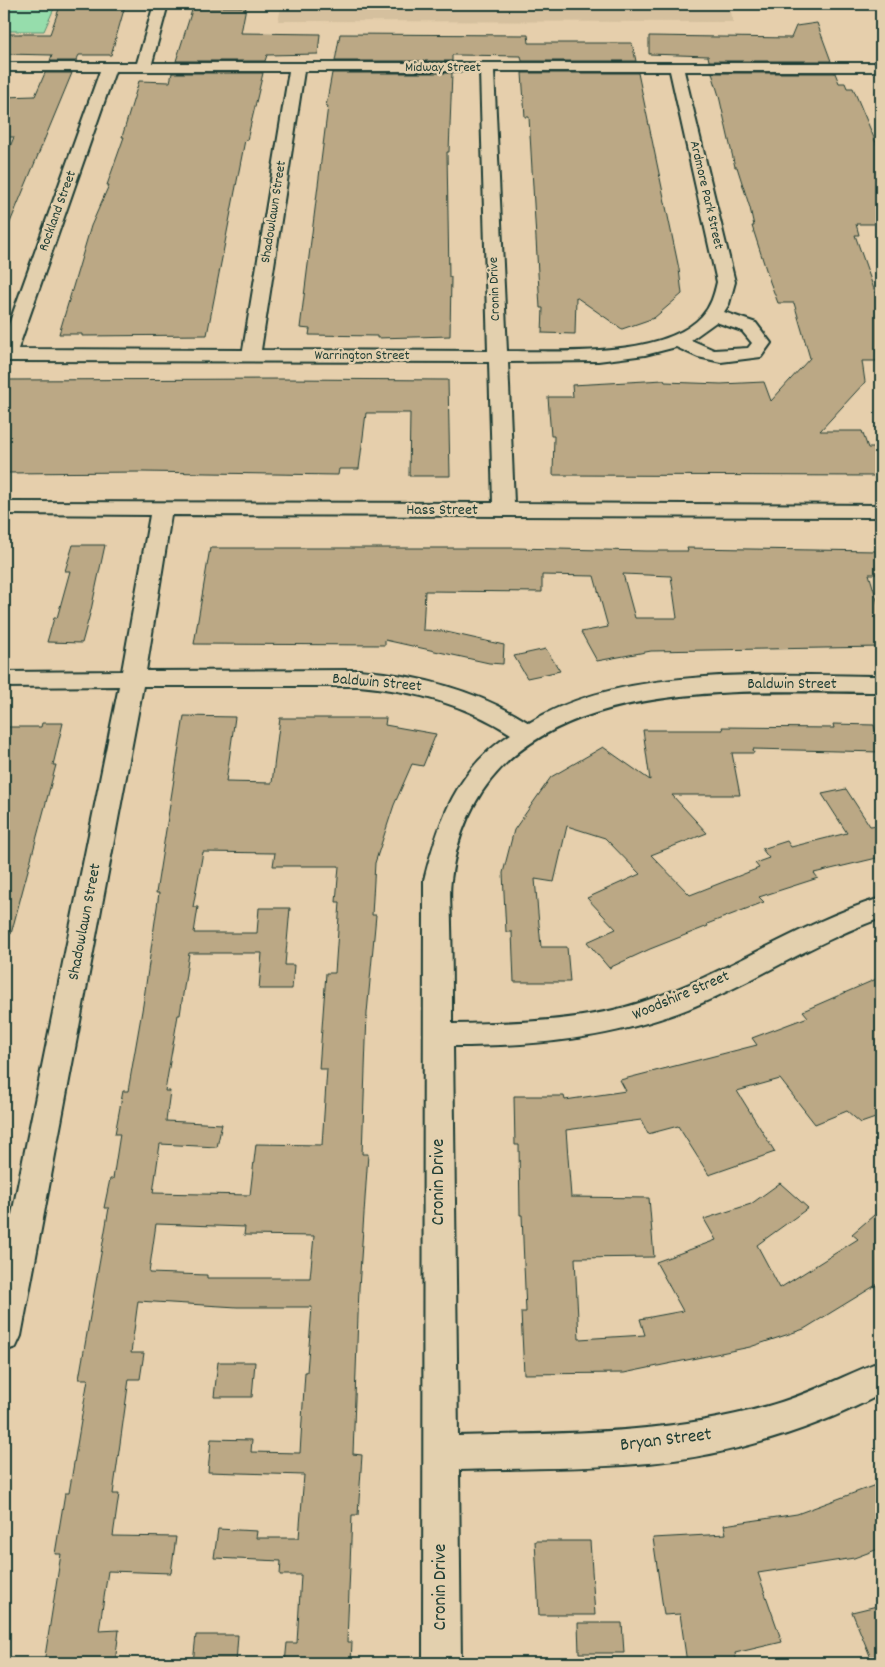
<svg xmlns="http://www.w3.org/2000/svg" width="885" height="1667" font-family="Dekko,sans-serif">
<rect width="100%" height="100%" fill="#e6cfac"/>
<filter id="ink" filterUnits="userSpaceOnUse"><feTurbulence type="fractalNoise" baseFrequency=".02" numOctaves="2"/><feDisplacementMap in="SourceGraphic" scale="10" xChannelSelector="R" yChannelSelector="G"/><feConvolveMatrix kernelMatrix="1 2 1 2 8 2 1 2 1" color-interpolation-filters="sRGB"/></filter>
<g filter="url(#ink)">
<!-- built -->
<polygon fill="#d5c09e" points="282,4 881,4 881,7 730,7 733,22 278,21"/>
<!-- green -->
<polygon fill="#96ddac" stroke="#5a8d70" points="4,4 56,4 44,31 4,31"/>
<!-- building -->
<g fill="#bba885" stroke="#1f3d34" fill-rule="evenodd">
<polygon points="60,6 125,6 111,55 79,55 76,61 50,61 52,55 4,54 4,34 50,34"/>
<polygon points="193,7 246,7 241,33 320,34 318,54 267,55 265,61 176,61"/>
<polygon points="817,23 831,61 709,61 708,56 649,54 649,36 791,38 796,26"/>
<polygon points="340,34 528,35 529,43 632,43 636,61 522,61 521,56 457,55 452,55 452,61 335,61"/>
<polygon points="45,73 72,73 4,237 4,161 14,137 4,137 4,97 35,96"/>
<polygon points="172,73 263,73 247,140 245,140 207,335 82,336 82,334 59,334 91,226 109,185 107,185 124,137 122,137 139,81 170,82"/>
<polygon points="332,73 452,73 449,152 447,152 449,277 451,277 450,336 377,338 377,336 309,335 310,329 300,328 328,106 326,106"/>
<polygon points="522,73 638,73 679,269 682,294 654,318 622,329 576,297 575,334 542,333 543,308 540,308 529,117 525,117"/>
<polygon points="712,73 835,73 839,83 845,83 847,88 853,88 877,145 881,145 881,224 856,224 859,235 855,235 881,309 881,361 862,361 865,382 820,431 862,431 868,448 881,448 881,476 553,475 554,436 551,436 548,397 573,397 572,385 664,380 665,382 721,384 764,382 771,401 810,358 794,303 778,303 770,282 752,226 754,226 750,208 737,167 735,167 719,96"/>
<polygon points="285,379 448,380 450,476 409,476 410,413 366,413 359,469 339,469 338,475 142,472 4,473 4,380"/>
<polygon points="73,545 105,545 91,610 82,643 47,642 54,618 57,618 70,571 65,571"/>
<path d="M210 548H515L645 551H688L687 548 876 551 877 553H881V574H869L881 613V647L651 651 597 661 581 632 608 627 594 576 542 575V592L425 591 423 630 442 631 504 645 503 664 489 663 385 640V645L194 644ZM623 574 671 576 677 618H635Z"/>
<polygon points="546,649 560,671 527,678 514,656"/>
<path d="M184 716 235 717 226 782 272 783 280 718H386L385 725 436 734 423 766 412 764 394 805 375 863 372 915H376L367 1013 362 1154H368L359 1288 353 1454 362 1455 358 1515H352L347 1642H352L351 1663H285L287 1643H297L301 1575H280L281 1561 214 1558 218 1529 257 1531 256 1538H299L304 1475 208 1472 211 1439 252 1440 251 1452 300 1453 305 1372H307L312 1307H237L138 1301 131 1353H144L140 1379H129L113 1494H119L113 1536 176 1537 171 1573 108 1571 99 1631 119 1630 115 1663H44L61 1554H55L65 1493H69L88 1379H79L109 1208H104L110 1179H113L120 1134H115L123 1091H128L143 1005 159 893H156ZM203 852 275 853 273 866H339L336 902H340L335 973H326L319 1069H327L322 1145 256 1144 250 1195 153 1193 160 1144 217 1147 222 1124 166 1121 170 1091H165L178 1015H180L189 953H262L259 989H292L294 965H285L290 908H259L257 933H194L198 907H193ZM156 1224 245 1227 244 1235 314 1236 310 1278H207V1275L149 1273Z"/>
<polygon points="42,723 63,723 53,765 56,765 11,934 4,933 4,727 41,727"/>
<polygon points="833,724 874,725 881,752 753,749 754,753 732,753 740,795 672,795 707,833 651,855 690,895 759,868 755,863 769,858 762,849 787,841 791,847 847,833 822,794 846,789 870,826 881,825 881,857 814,873 818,878 759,897 764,902 707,924 708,926 650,949 609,968 587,942 616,929 587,898 640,874 605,838 567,826 554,882 535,879 541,947 567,947 570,982 514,982 512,932 506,932 503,873 514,830 551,777 603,747 650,780 643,730 723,730 722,727 834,728"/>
<polygon points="881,977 881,1116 861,1123 847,1111 815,1124 780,1079 737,1091 775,1152 709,1175 678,1126 648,1134 641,1120 566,1130 571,1197 649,1198 654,1257 575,1258 579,1339 645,1335 640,1319 683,1311 656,1262 716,1240 704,1219 751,1204 780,1183 808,1208 757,1245 780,1288 858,1239 852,1234 881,1209 881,1282 804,1329 750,1347 624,1373 524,1374 521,1312 526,1312 522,1215 520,1215 519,1145 515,1145 514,1096 564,1096 565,1100 626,1091 620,1080 757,1045 752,1038 808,1017 803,1011"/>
<polygon points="218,1362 255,1362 252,1397 214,1397"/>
<polygon points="881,1483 881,1548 854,1558 758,1573 782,1642 735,1653 737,1663 687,1663 680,1614 664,1615 653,1538 726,1534 724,1525 797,1514"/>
<polygon points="535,1541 590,1541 595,1615 539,1615"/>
<polygon points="881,1605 881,1663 873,1663 852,1612"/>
<polygon points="578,1623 622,1623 624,1653 579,1653"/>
<polygon points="196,1635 238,1635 236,1663 193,1663"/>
</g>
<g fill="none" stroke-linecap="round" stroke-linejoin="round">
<defs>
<path id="minor" d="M154 4H168L152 63H881V71H684L735 282 729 304 724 312 756 323 771 343 761 357 721 362 698 357 676 347 645 355 598 361 508 362 514 503 881 505V517L171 515 146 671 359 670C420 676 477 690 529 723 621 665 775 675 881 676V692C725 692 478 669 451 880 449 894 451 910 451 925 452 958 452 991 452 1024 518 1023 586 1022 648 1000 729 973 799 923 881 898V918C814 942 754 982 688 1009 612 1039 534 1046 453 1046L458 1436C563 1433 666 1435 768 1406 808 1395 843 1376 881 1361V1394C809 1432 729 1455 649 1463 586 1469 522 1468 459 1470L461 1663H423L424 880C439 821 456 769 511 734 464 704 415 691 359 686H143L21 1336 16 1347 4 1351V1254L119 686 4 687V672L122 671 150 515 4 514V502L493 503 489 362 4 361V338L100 71H4V63H137ZM115 71H289L243 350 18 349ZM304 71H480L488 351 261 350ZM494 71H670L717 282C714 295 711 306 702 316 664 358 560 351 507 351ZM716 322 742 331 752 343 748 348 714 350 691 340Z"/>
</defs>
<!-- minor casing -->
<use href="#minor" stroke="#1f3d34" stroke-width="4"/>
<!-- minor -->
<use href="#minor" fill="#e3d0ae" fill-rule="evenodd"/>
</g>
</g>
<g text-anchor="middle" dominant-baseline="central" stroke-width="5" stroke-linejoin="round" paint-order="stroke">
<!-- far-street labels -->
<g font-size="14" fill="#1f3d34" stroke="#e3d0ae">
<text x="443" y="68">Midway Street</text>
<text transform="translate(706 195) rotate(77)">Ardmore Park Street</text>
<text transform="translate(58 211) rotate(-70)">Rockland Street</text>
<text transform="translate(274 212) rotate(-81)">Shadowlawn Street</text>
<text transform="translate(495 289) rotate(-92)">Cronin Drive</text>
<text x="362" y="356">Warrington Street</text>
</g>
<!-- street labels -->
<g font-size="16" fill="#1f3d34" stroke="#e3d0ae">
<text x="442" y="510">Hass Street</text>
<text transform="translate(377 683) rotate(5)">Baldwin Street</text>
<text x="792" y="684">Baldwin Street</text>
<text transform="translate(85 922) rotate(-79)">Shadowlawn Street</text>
<text transform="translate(681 996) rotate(-23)">Woodshire Street</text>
</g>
<!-- near-street labels -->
<g font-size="19" fill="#1f3d34" stroke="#e3d0ae">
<text transform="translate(439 1182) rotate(-90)">Cronin Drive</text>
<text transform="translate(666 1441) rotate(-7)">Bryan Street</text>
<text transform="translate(441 1587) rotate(-90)">Cronin Drive</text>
</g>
</g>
<!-- margin -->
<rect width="885" height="1667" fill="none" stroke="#e3d0ae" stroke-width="20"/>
<rect x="10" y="10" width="865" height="1647" fill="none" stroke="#1f3d34" stroke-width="2" filter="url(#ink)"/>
</svg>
